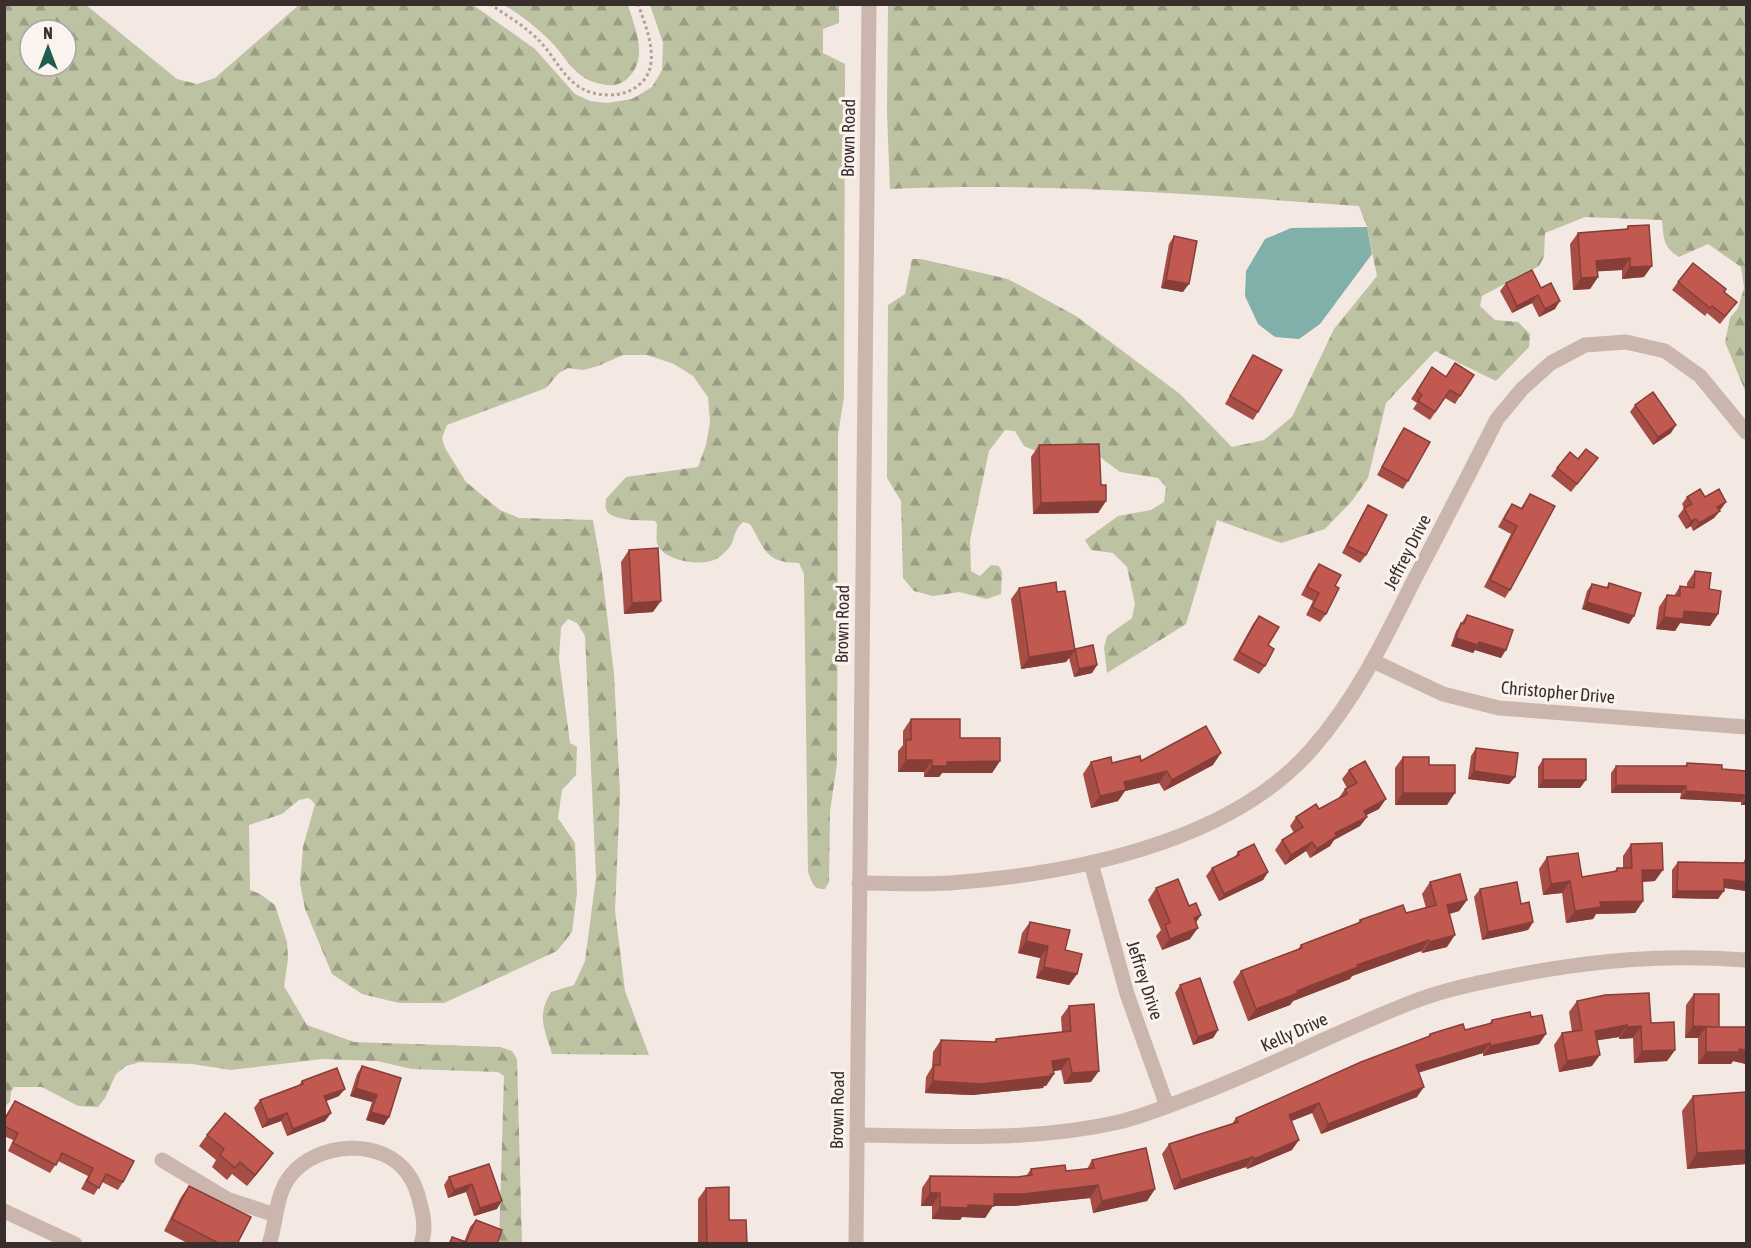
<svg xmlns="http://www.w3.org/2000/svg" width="1751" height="1248" font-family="'Asap Condensed',sans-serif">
<defs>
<pattern id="forest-firs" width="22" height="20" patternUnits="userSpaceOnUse" patternTransform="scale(1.5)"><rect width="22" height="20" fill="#bdc2a2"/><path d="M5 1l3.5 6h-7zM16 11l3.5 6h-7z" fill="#9b9e84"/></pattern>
</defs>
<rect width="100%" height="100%" fill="#f3e8e2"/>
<!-- forest -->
<g fill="url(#forest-firs)" fill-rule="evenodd">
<path d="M4 5H86L177 79 197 84 215 78 299 5H473L535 49 575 94 590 101 607 103 632 99 652 87 662 70 663 43 650 5H839V23L823 29V53L845 64 844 397 838 435 837 764 830 811 829 882 825 889C813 890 812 882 808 872L804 574 799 563C765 562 766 551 750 524L743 522C731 533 736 542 727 550 724 553 720 557 716 559 702 567 662 561 657 543 656 537 657 530 657 524L655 521C644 520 610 522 606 509 605 506 606 503 606 499L626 477 698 467 706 445 710 422 708 397 693 376 674 364 647 355H623L598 366 583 370 568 368 559 373 546 388 447 425 442 438 445 448 466 482 500 510 519 518 593 520 602 572 614 674 620 793 615 911 625 991 649 1055 552 1054C545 1029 536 1017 551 992L574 985 585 961 596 877 585 636 577 623 568 619 561 627 559 659 570 743 577 747 576 775 562 790 558 818 575 843 577 893 572 932 557 951 444 1003H399L362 994 332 974 305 909 300 883 303 847 315 804 309 798 299 800 282 814 249 825 250 890 260 894 275 905 287 942 288 959 284 986 307 1025 354 1042 500 1047 512 1051 517 1059 522 1243H499L504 1076 498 1072 412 1069 377 1061 322 1059 231 1070 192 1064 140 1062 126 1066 116 1074 105 1098 98 1107 78 1106 42 1087H14L11 1091 10 1102 5 1106ZM30 30H66V66H30Z"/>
<path d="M504 5H628C635 29 649 57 628 78 622 84 614 86 607 85 572 81 568 56 544 35 532 24 518 13 504 5Z"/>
<path d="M888 5H1746V393L1725 342 1730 318 1738 308 1744 288 1741 267 1708 244 1679 257C1662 246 1664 238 1662 220L1585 217 1545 233 1544 257 1539 266 1482 296 1480 306 1495 320 1518 322 1530 334 1529 347 1496 381 1435 351 1386 403 1368 478 1352 501 1325 529 1281 543 1217 520 1186 624 1107 673 1104 648 1107 636 1132 618 1135 604 1127 567 1113 553 1091 550 1085 540 1118 516 1151 510 1164 502 1166 487 1158 478 1120 472 1096 454 1038 452 1024 446 1015 431 1005 430 989 451 970 540 971 571 980 576 991 565 999 566 1002 572 1001 594 987 599 959 592 933 596 914 591 903 578 901 501 887 478 888 305 905 294 912 259H921L1008 279 1076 316 1180 394 1232 447 1264 440 1292 417 1334 329 1377 276 1367 227 1359 206C1203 195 1046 182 890 189L887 113Z"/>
</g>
<!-- water -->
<polygon fill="#81afa9" points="1367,227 1372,254 1320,324 1299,339 1275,337 1258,324 1245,296 1246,271 1265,239 1291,228"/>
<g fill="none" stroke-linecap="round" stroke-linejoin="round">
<!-- path -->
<path stroke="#b7a098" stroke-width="3" stroke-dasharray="3 3" stroke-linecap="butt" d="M490 4C504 14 520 23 532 34 560 57 564 94 608 95 621 95 631 92 641 83 662 64 646 27 638 4"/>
<!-- minor -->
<g stroke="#cbb6ad" stroke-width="15">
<polyline points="1373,661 1443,694 1499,708 1746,727"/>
<polyline points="1091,863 1127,994 1167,1106"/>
<path d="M859 883C889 883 920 885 950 883 1070 874 1228 844 1311 750 1355 700 1383 643 1412 584 1441 529 1469 474 1497 419L1522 389 1551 363 1585 345 1626 342 1665 351 1700 376 1746 432"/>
<path d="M857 1135C944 1136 1032 1142 1119 1122 1143 1116 1166 1107 1189 1098 1264 1070 1335 1032 1410 1003 1442 990 1478 983 1512 976 1593 960 1664 954 1746 960"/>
<polyline points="162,1160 227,1199 275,1215"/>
<polyline points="4,1211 75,1244"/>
<path d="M269 1244C277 1222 275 1194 291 1175 318 1142 382 1137 408 1174 414 1182 418 1194 420 1203 424 1217 426 1230 421 1244"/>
<polyline points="856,1244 869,4"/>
</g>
</g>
<!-- wall -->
<g fill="#a64d46">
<polygon points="1628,226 1644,277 1622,279 1622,270 1597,271 1598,277 1590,289 1573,290 1570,244 1578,233 1626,229"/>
<polygon points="1174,236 1183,292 1161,288 1169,244"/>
<polygon points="1678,282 1724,292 1731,310 1720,324 1707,313 1705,316 1672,290"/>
<polygon points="1506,283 1541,288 1555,309 1539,317 1532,303 1512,313 1500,291"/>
<polygon points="1253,355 1258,412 1253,420 1225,404 1248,363"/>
<polygon points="1432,367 1446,376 1474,375 1455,404 1445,398 1430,420 1413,409 1417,403 1411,399"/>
<polygon points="1635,405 1671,433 1653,445 1630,412"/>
<polygon points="1404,428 1408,481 1403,489 1377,475 1399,435"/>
<polygon points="1039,445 1101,485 1106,501 1098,513 1033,514 1031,457"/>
<polygon points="1598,458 1571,492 1551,476 1557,468 1578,459"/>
<polygon points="1530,494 1510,590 1505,598 1484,587 1511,534 1498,527 1507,511 1512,504 1521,508"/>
<polygon points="1687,497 1705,497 1726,502 1714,518 1693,531 1691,526 1686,529 1678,516 1684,508 1682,504"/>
<polygon points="1368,505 1366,555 1360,563 1342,553 1363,513"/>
<polygon points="629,550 653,612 624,614 621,562"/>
<polygon points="1319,564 1326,614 1320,622 1306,615 1313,601 1301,595 1313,572"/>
<polygon points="1695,571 1709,589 1718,614 1710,626 1680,623 1675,631 1656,629 1659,607 1667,595 1674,596 1680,586 1687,587 1687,583"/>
<polygon points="1609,583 1629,624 1582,609 1587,591 1592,584 1606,588"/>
<polygon points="1019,588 1057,592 1074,649 1097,665 1092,673 1074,677 1069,658 1066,662 1021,669 1011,599"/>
<polygon points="1746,600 1746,626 1745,626 1745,602"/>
<polygon points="1467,615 1501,658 1475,650 1473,653 1451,646 1456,631"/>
<polygon points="1259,616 1268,645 1265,666 1259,674 1233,660 1253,624"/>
<polygon points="911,719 960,738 1000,761 992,773 942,773 939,777 924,777 924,772 898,772 898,751 903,745 903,731"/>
<polygon points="1476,748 1515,777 1509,784 1468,779 1471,756"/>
<polygon points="1403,757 1429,765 1447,805 1395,805 1395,768"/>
<polygon points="1543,759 1580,788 1538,788 1538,767"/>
<polygon points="1141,761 1213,765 1164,791 1159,783 1125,791 1118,801 1091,808 1083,774 1091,762 1112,763"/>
<polygon points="1687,763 1722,769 1746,771 1746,805 1741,805 1741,802 1680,799 1681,793 1611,793 1611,773 1616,766 1685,766"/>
<polygon points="1349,770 1379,809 1366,815 1367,817 1360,826 1334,840 1330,846 1310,858 1306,851 1285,865 1275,850 1282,840 1294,833 1290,826 1296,817 1319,809 1338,799 1345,789 1347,788 1342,779"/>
<polygon points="1631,844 1655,881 1643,882 1643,901 1635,913 1596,914 1593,919 1566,923 1562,893 1543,895 1539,869 1547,857 1582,877 1614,872 1617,868 1623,868 1623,856"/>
<polygon points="1238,852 1268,872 1263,880 1219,901 1206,876 1212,868 1234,858"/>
<polygon points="1746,857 1746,891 1724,888 1718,899 1672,898 1672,870 1678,862 1743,863"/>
<polygon points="1430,882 1467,900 1459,911 1449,914 1447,947 1422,953 1421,951 1352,976 1350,979 1293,1001 1290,1005 1248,1021 1233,982 1241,971 1298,949 1301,945 1357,924 1360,920 1406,913 1426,908 1422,894"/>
<polygon points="1156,888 1189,906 1196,923 1190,939 1162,950 1156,936 1161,930 1148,900"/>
<polygon points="1480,889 1521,904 1533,922 1528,930 1482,940 1474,897"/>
<polygon points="1030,922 1065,950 1077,974 1069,985 1036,978 1040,958 1018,953 1022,933"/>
<polygon points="1180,985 1218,1030 1213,1038 1193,1045 1175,993"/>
<polygon points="1694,994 1719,1027 1746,1027 1746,1064 1733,1061 1731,1064 1698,1064 1698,1038 1685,1038 1686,1005"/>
<polygon points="1577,1001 1651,1023 1675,1050 1667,1061 1634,1063 1633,1038 1619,1039 1619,1037 1597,1040 1592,1066 1559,1072 1554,1045 1562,1033 1572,1032 1569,1012"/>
<polygon points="1069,1006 1091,1082 1064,1084 1061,1070 1054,1071 1054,1074 1046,1086 1044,1086 1043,1088 972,1095 925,1093 926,1077 932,1067 933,1052 941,1040 994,1042 996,1039 1062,1032 1061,1017"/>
<polygon points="1492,1020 1539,1044 1483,1056 1483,1053 1418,1073 1417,1097 1321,1134 1312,1113 1291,1121 1292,1150 1247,1169 1246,1167 1174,1190 1162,1154 1169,1144 1232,1124 1236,1118 1428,1037 1430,1034 1465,1030 1489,1024"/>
<polygon points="362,1066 389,1117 384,1125 366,1120 372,1102 350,1096 357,1074"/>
<polygon points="302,1081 339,1096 326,1101 331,1113 325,1121 287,1136 281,1121 262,1128 254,1108 260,1100 299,1085"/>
<polygon points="1746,1092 1746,1164 1687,1169 1682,1111 1693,1096"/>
<polygon points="15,1101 123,1182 118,1190 102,1182 94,1195 81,1189 88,1176 58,1161 50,1173 8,1151 13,1140 4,1136 4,1118"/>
<polygon points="207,1135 265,1164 247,1186 232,1174 227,1180 212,1167 216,1160 199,1146"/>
<polygon points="1092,1160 1155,1189 1147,1201 1093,1213 1090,1198 1014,1206 993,1206 985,1218 962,1217 960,1220 932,1219 932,1206 921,1206 922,1188 930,1176 1017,1177 1026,1176 1031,1169 1066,1171 1087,1169"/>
<polygon points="489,1164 497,1209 474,1216 466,1192 448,1198 444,1185 449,1177"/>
<polygon points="189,1186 237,1244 189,1244 164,1231 181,1197"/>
<polygon points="706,1188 729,1220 746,1244 698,1244 698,1199"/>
<polygon points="476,1220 497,1244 448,1244 452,1237 464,1242 470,1227"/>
</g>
<!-- shaded-wall -->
<g fill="#873e39">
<polygon points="1630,258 1622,270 1588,272 1596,261"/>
<polygon points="1652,266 1644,277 1622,279 1630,267"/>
<polygon points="1598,277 1590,289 1573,290 1581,278"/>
<polygon points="1166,280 1189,284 1183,292 1161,288"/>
<polygon points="1538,295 1532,303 1512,313 1517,306"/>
<polygon points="1560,301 1555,309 1539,317 1545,309"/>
<polygon points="1676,425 1671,433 1653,445 1658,437"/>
<polygon points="1106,501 1098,513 1033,514 1041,503"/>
<polygon points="1726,502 1721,509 1712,514 1717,507"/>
<polygon points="1720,511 1714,518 1693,531 1699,523"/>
<polygon points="1696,519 1691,526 1686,529 1691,521"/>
<polygon points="661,601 653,612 624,614 632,603"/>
<polygon points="1587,602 1634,616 1629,624 1582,609"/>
<polygon points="1684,611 1718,614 1710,626 1680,623 1675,631 1656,629 1664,617"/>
<polygon points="1456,638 1479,642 1506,650 1501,658 1475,650 1473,653 1451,646"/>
<polygon points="1075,650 1066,662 1021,669 1029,657"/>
<polygon points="1097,665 1092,673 1074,677 1079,669"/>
<polygon points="1221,753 1213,765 1164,791 1172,780"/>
<polygon points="906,760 932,760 924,772 898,772"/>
<polygon points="1000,761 992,773 942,773 939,777 924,777 932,766 947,762"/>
<polygon points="1167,771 1159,783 1125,791 1118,801 1091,808 1100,796 1124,782"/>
<polygon points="1474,771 1515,777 1509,784 1468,779"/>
<polygon points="1543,780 1586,780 1580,788 1538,788"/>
<polygon points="1616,785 1686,786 1681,793 1611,793"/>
<polygon points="1686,791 1746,795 1741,802 1680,799"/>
<polygon points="1403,793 1455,793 1447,805 1395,805"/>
<polygon points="1746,797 1746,805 1741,805"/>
<polygon points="1386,799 1379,809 1357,820 1364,811"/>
<polygon points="1367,817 1360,826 1334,840 1330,846 1310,858 1317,849 1335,833"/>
<polygon points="1312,842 1306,851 1285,865 1291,855"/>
<polygon points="1642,870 1663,870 1655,881 1634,882"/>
<polygon points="1268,872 1263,880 1219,901 1224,894"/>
<polygon points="1724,879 1746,882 1746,891 1718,887"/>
<polygon points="1570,881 1562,893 1543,895 1551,884"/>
<polygon points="1677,891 1724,891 1718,899 1672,898"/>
<polygon points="1467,900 1459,911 1439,917 1447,905"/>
<polygon points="1643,901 1635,913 1596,914 1593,919 1566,923 1575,911 1600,902"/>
<polygon points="1201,915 1193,927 1194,918"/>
<polygon points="1533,922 1528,930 1482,940 1488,932"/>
<polygon points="1198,928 1190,939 1162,950 1170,939"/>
<polygon points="1455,935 1447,947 1422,953 1430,942"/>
<polygon points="1429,940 1421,951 1352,976 1350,979 1293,1001 1290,1005 1248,1021 1256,1009 1357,965"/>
<polygon points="1026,941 1048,946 1040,958 1018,953"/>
<polygon points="1044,967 1077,974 1069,985 1036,978"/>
<polygon points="1627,1025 1619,1037 1587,1042 1595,1031"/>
<polygon points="1641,1026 1633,1038 1619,1039 1627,1027"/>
<polygon points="1693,1026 1718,1027 1706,1027 1698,1038 1685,1038"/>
<polygon points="1218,1030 1213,1038 1193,1045 1198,1037"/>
<polygon points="1546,1034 1539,1044 1483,1056 1490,1046"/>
<polygon points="1490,1043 1483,1053 1409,1075 1416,1065"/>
<polygon points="1739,1049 1746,1050 1746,1064 1733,1061 1731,1064 1698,1064 1706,1052"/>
<polygon points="1675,1050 1667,1061 1634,1063 1642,1051"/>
<polygon points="1600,1055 1592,1066 1559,1072 1567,1061"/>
<polygon points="1069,1058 1061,1070 1044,1072 1052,1061"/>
<polygon points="1099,1071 1091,1082 1064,1084 1072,1073"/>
<polygon points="1054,1074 1046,1086 1044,1086 1043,1088 972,1095 925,1093 933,1081"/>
<polygon points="1424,1087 1417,1097 1321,1134 1328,1124"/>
<polygon points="356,1088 377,1095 372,1102 350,1096"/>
<polygon points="345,1089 339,1096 319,1104 324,1096"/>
<polygon points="1319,1103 1312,1113 1282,1125 1289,1115"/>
<polygon points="371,1112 389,1117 384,1125 366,1120"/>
<polygon points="287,1113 281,1121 262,1128 268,1120"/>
<polygon points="331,1113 325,1121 287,1136 293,1129"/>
<polygon points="1299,1140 1292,1150 1247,1169 1254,1159"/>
<polygon points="1746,1150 1746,1164 1687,1169 1697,1153"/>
<polygon points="273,1153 265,1164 247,1186 255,1175"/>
<polygon points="1253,1157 1246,1167 1174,1190 1181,1180"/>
<polygon points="472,1184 466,1192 448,1198 454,1190"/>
<polygon points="1098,1185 1090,1198 1014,1206 993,1206 985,1218 962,1217 960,1220 932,1219 940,1207 994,1194"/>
<polygon points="1155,1189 1147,1201 1093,1213 1102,1201"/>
<polygon points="930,1193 940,1193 932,1206 921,1206"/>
<polygon points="502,1201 497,1209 474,1216 480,1208"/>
</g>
<!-- building -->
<g fill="#c15951" stroke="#873e39" stroke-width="1.5">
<polygon points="1649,225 1652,266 1630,267 1630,258 1596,261 1598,277 1581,278 1578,233 1628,229 1628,226"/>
<polygon points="1174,236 1197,241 1189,284 1166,280"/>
<polygon points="1693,263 1726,289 1724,292 1737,302 1725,316 1712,306 1710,308 1678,282"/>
<polygon points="1532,270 1541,288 1551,283 1560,301 1545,309 1538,295 1517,306 1506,283"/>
<polygon points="1253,355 1282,370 1258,412 1230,396"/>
<polygon points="1455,363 1474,375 1460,396 1450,390 1435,412 1418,401 1422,395 1417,391 1432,367 1446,377"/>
<polygon points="1653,392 1676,425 1658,437 1635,405"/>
<polygon points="1404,428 1430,442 1408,481 1382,467"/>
<polygon points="1099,444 1101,485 1106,485 1106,501 1041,503 1039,445"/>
<polygon points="1586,449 1598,458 1577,484 1557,468 1570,452 1578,459"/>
<polygon points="1700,489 1705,497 1719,489 1726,502 1717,507 1720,511 1699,523 1696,519 1691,521 1684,508 1692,504 1687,497"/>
<polygon points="1530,494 1555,506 1510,590 1490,580 1517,526 1504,519 1512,504 1522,509"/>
<polygon points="1368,505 1387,515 1366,555 1347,546"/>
<polygon points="658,548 661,601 632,603 629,550"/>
<polygon points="1319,564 1341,575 1335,586 1339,588 1326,614 1312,607 1319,593 1307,587"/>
<polygon points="1695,571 1711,573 1709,589 1721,591 1718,614 1684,611 1683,619 1664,617 1667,595 1680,596 1680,586 1694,588"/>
<polygon points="1056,582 1057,592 1065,591 1075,650 1029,657 1019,588"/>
<polygon points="1609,583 1641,593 1634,616 1587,602 1592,584 1608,588"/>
<polygon points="1467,615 1513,630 1506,650 1479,642 1478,645 1456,638 1461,623 1464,624"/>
<polygon points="1259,616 1279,627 1268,645 1274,649 1265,666 1239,652"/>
<polygon points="1093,645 1097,665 1079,669 1075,649"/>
<polygon points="911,719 960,719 960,738 1000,738 1000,761 947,762 947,766 932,766 932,760 906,760 906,740 911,740"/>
<polygon points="1206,726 1221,753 1172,780 1167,771 1124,782 1126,790 1100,796 1091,762 1111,757 1112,763 1140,756 1141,761"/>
<polygon points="1476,748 1518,753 1515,777 1474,771"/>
<polygon points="1403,757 1429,757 1429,765 1455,765 1455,793 1403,793"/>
<rect x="1543" y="759" width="43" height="21"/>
<polygon points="1365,761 1386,799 1364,811 1367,817 1335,833 1337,836 1317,849 1312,842 1291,855 1282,840 1303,827 1296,817 1316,804 1319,809 1347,794 1345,789 1357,783 1349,770"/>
<polygon points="1687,763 1722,765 1722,769 1746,771 1746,797 1746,795 1686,791 1686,786 1616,785 1616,766 1687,766"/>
<polygon points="1662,843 1663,870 1642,870 1643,901 1600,902 1601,907 1575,911 1570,881 1551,884 1547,857 1578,853 1582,877 1617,871 1617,868 1632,868 1631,844"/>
<polygon points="1254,844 1268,872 1224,894 1212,868 1239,855 1238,852"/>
<polygon points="1746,860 1746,882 1724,879 1724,891 1677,891 1678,862 1746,863"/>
<polygon points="1460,874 1467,900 1447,905 1455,935 1430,942 1429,940 1357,965 1358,967 1297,991 1298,993 1256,1009 1241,971 1302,948 1301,945 1361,922 1360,920 1403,905 1406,913 1436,905 1430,882"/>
<polygon points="1178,879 1189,906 1196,903 1201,915 1194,918 1198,928 1170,939 1165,925 1170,922 1156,888"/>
<polygon points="1517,882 1521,904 1529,902 1533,922 1488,932 1480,889"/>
<polygon points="1030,922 1070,930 1065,950 1082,954 1077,974 1044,967 1048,946 1026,941"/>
<polygon points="1200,978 1218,1030 1198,1037 1180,985"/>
<polygon points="1649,993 1651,1023 1674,1022 1675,1050 1642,1051 1641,1026 1627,1027 1627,1025 1595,1031 1600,1055 1567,1061 1562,1033 1582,1030 1577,1001 1605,995"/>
<polygon points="1694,994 1719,994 1719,1027 1746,1027 1746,1050 1739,1049 1739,1052 1706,1052 1706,1027 1718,1027 1693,1026"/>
<polygon points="1094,1004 1099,1071 1072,1073 1069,1058 1052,1061 1054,1074 1051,1074 1051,1076 980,1084 933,1081 934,1065 940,1065 941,1040 996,1042 996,1039 1071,1031 1069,1006"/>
<polygon points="1530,1012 1531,1017 1542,1015 1546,1034 1490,1046 1490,1043 1416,1065 1424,1087 1328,1124 1319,1103 1289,1115 1299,1140 1254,1159 1253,1157 1181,1180 1169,1144 1238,1122 1236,1118 1361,1062 1430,1036 1430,1034 1463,1024 1465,1030 1492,1023 1492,1020"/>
<polygon points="362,1066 401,1078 389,1117 371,1112 377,1095 356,1088"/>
<polygon points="337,1068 345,1089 324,1096 331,1113 293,1129 287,1113 268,1120 260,1100 303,1084 302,1081"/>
<polygon points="1746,1092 1746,1150 1697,1153 1693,1096"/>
<polygon points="15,1101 134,1161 123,1182 106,1174 99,1188 87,1181 93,1168 62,1153 56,1165 13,1143 18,1133 4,1126 4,1121"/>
<polygon points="225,1113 273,1153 255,1175 240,1162 235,1168 220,1155 224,1149 207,1135"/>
<polygon points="1146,1148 1155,1189 1102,1201 1098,1185 1023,1194 994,1194 994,1206 968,1205 968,1208 940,1207 940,1193 930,1193 930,1176 1017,1177 1032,1175 1031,1169 1065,1165 1066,1171 1094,1168 1092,1160"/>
<polygon points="489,1164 502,1201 480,1208 472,1184 454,1190 449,1177"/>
<polygon points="189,1186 251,1217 237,1244 220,1244 172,1219"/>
<polygon points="729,1187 729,1220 746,1220 747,1243 707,1244 706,1188"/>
<polygon points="476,1220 502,1230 497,1244 450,1244 452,1237 466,1242"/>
</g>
<g text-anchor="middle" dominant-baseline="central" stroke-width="6" stroke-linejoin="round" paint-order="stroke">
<!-- street labels -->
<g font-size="18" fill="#3a2e2c" stroke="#faf3ee">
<text transform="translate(848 138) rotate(-89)">Brown Road</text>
<text transform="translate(1407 552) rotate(-63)">Jeffrey Drive</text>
<text transform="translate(842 624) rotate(-89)">Brown Road</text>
<text transform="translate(1558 692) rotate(5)">Christopher Drive</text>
<text transform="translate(1145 980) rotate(72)">Jeffrey Drive</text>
<text transform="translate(1294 1032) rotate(-24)">Kelly Drive</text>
<text transform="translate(837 1110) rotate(-89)">Brown Road</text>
</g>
</g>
<!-- border -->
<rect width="1751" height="1248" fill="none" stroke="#3a2e2c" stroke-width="12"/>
<!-- north arrow -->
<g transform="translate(48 48)"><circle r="28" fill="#faf3ee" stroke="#ada4a0" stroke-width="1.5"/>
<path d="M0-4.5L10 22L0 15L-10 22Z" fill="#225a54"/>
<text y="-9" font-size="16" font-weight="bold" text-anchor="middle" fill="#3a2e2c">N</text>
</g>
</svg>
